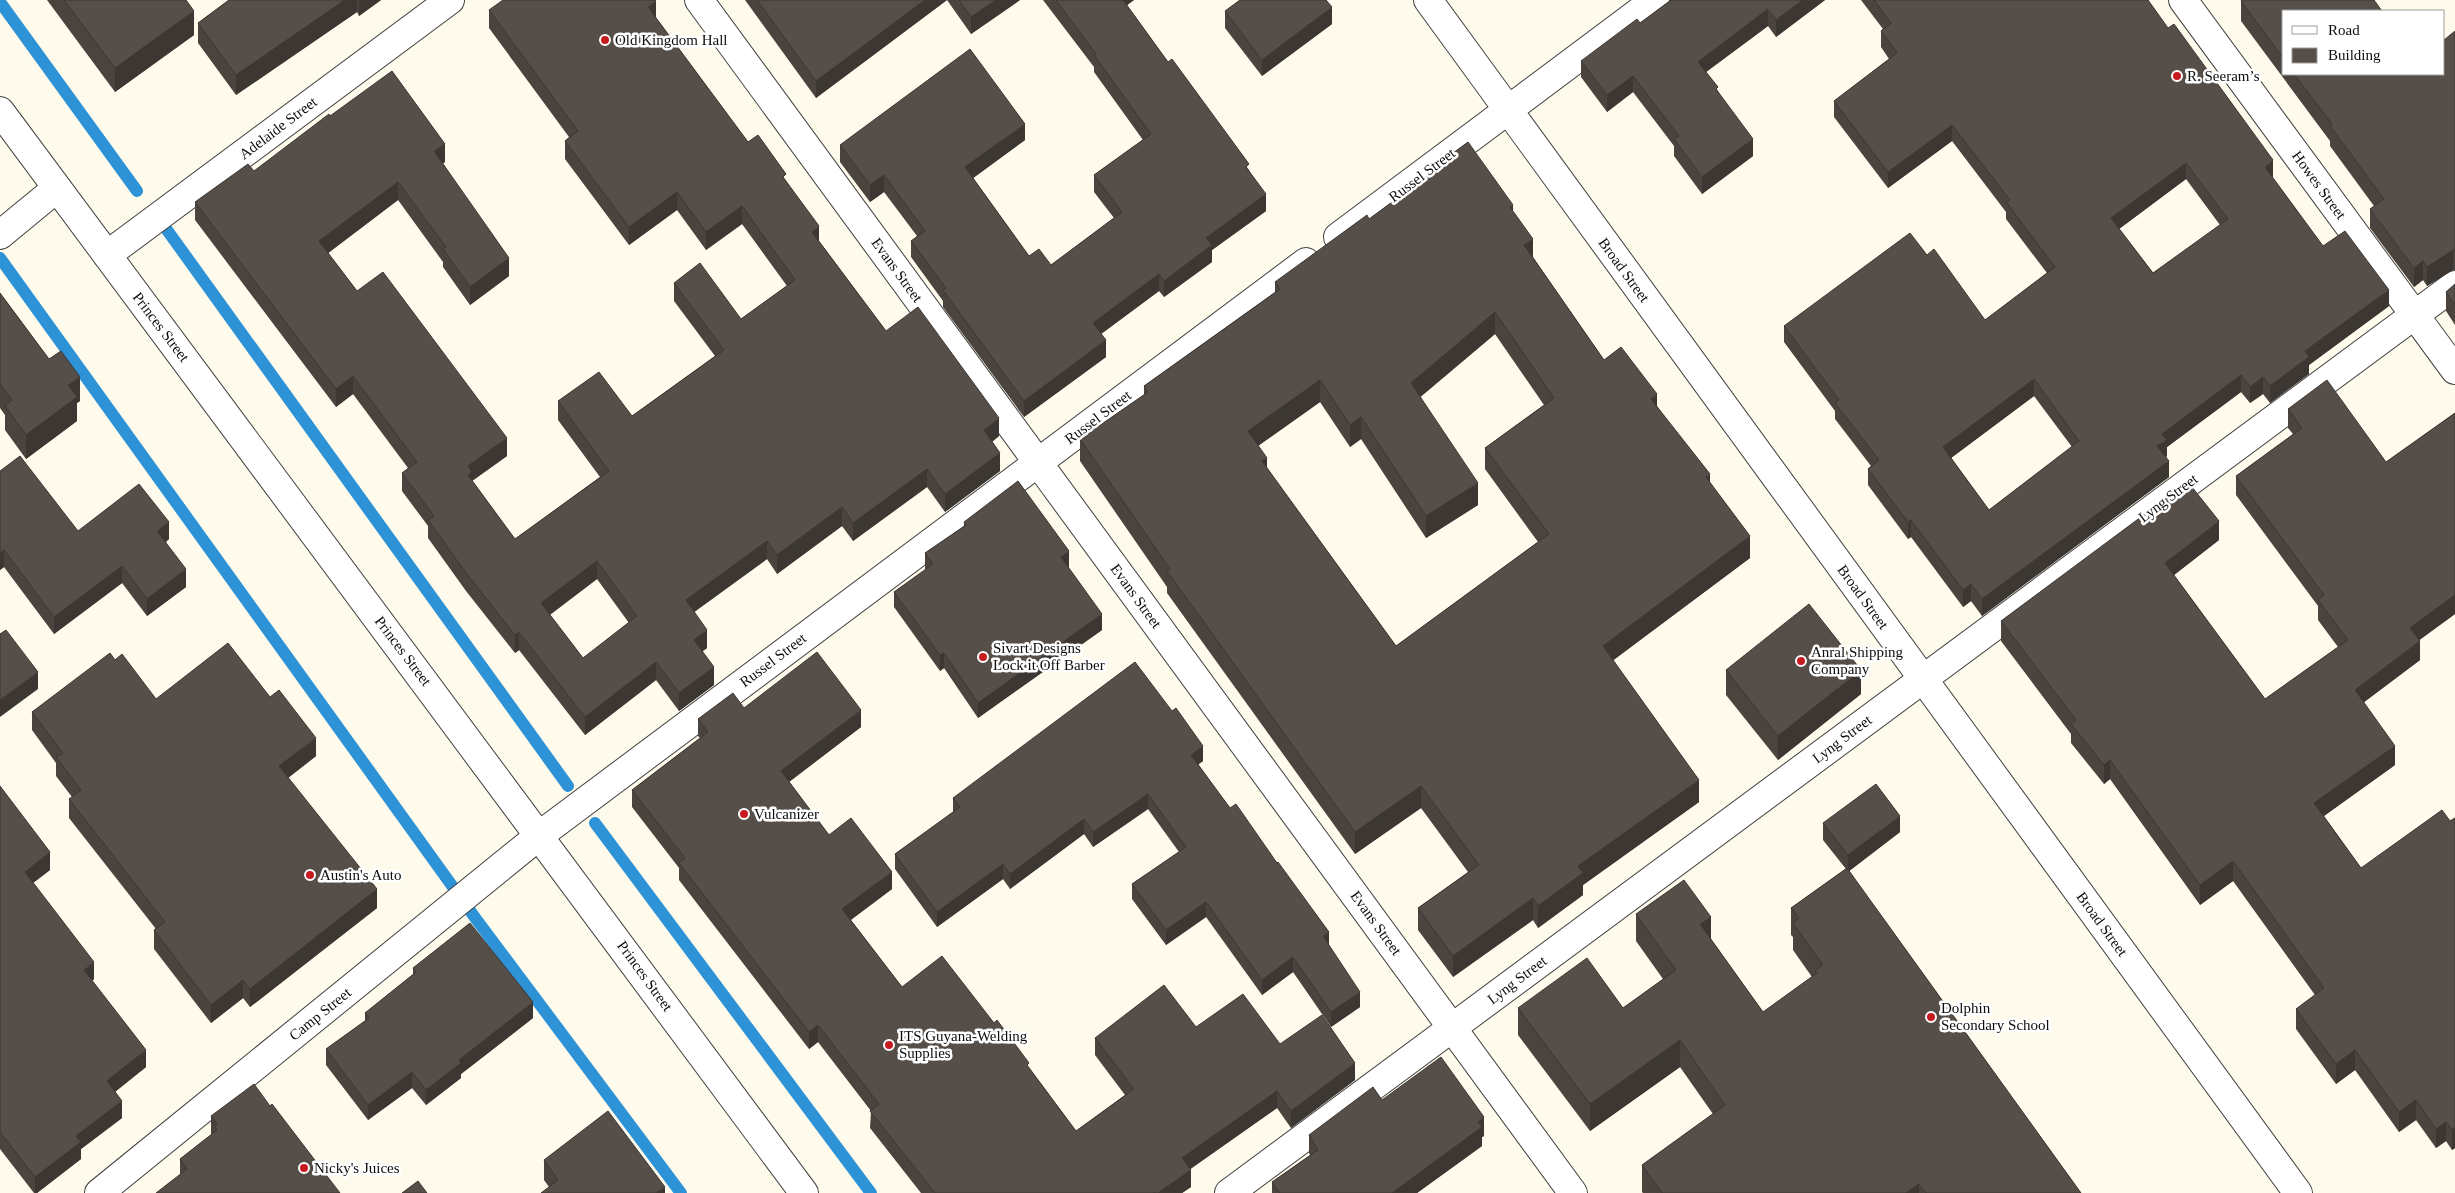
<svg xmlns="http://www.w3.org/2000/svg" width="2455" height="1193" font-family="'Times New Roman',serif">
<rect width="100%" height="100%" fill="#fffbec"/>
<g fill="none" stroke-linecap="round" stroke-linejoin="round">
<!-- stream -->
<g stroke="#2e92d7" stroke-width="12">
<polyline points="0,2 137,191"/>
<polyline points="167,230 568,786"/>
<polyline points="0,258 476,919 681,1193"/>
<polyline points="595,823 871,1193"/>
</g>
<defs>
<g id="street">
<polyline points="699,0 1573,1193"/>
<polyline points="1428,0 2298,1193"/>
<polyline points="2183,0 2455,370"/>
<polyline points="0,111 804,1193"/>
<polyline points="0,235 57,188"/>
<polyline points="1338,237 1655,0"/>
<polyline points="107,255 450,0"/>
<polyline points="99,1193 540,835 1306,262"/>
<polyline points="1229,1193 2455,285"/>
</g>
</defs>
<!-- street casing -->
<use href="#street" stroke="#404040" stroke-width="30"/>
<!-- street -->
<use href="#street" stroke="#fff" stroke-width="28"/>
</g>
<!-- wall -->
<g fill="#4a433e" fill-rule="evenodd">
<polygon points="47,0 186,0 194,35 115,92"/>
<polygon points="229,0 381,0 359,16 357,12 236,95 198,43 198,23"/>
<polygon points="745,0 947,0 816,98"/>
<polygon points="947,0 1020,0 971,34"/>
<polygon points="1043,0 1134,0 1127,5 1168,62 1249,170 1266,211 1212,250 1212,262 1164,297 1159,291 1101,334 1106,357 1024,417 943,307 943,301 911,257 911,241 917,236 884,192 870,202 840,162 840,145 1025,140 973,178 1029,256 1051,265 1114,218 1094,192 1094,175 1143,140 1094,72 1094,67"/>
<polygon points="1671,0 1825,0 1776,37 1768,26 1706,72 1718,91 1753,156 1702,194 1674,156 1674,146 1633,92 1607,112 1581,77 1581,61 1640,23"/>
<path d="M1861 0H2148L2273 177H2272L2323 246 2389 306 2309 365V374L2270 403 2263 394 2250 403 2241 392 2167 447V456L2166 457 2169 477 1982 616 1971 601 1963 607 1911 537 1908 539 1868 485V469L1871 466 1835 419V411L1784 342V326L1927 255 1985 320 2047 273 2006 219V212L1952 141 1888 188 1834 117V101L1889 59 1881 47V31L1883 29ZM2186 179 2220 225 2153 273 2119 229ZM2034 396 2072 447 1989 510 1951 458Z"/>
<polygon points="2241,1 2284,11 2284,74 2444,74 2455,31 2455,270 2453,270 2427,286 2423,280 2414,287 2370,228 2370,209 2374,206 2330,146 2330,141 2241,21"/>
<path d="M489 10 656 18 748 142 786 181 819 241 886 331 999 436 992 442 1000 471 945 512 927 487 853 541 842 526 777 574 767 559 694 612 707 648 702 651 714 685 679 711 656 680 585 735 519 650 515 653 466 591 428 538V526L402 491V473L408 468 353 394 336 407 195 220V202L254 171 330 116 445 162 443 163 509 276 470 305 443 267V262L398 200 328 253 357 291 507 456 472 481 515 539 600 477 558 420V401L632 416 715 356 674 301V283L741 319 787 286 742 224 706 250 677 210 629 245 565 159V141L569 137 489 28ZM597 579 629 623 583 658 550 615Z"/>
<polygon points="1225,11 1332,24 1262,76 1225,28"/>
<path d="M1431 169 1513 212 1533 257 1604 360 1657 406 1710 482 1750 558 1613 660 1699 802 1583 885V895L1538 928 1533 920 1453 977 1418 930V908L1468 872 1421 808 1355 854 1167 593V587L1080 461V439L1144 395V386L1275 292V282L1369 219 1431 173ZM1495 334 1544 405 1485 448V469L1538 542 1396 646 1267 468 1258 446 1320 402 1350 447 1361 439 1426 538 1478 505 1420 397Z"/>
<polygon points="2455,284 2455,325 2446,311 2446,292"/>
<polygon points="0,293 80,401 77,403 77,421 26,459 5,430 5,415 0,408"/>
<polygon points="2288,409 2386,462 2455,413 2455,614 2419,640 2420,660 2364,702 2395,765 2324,816 2361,868 2450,821 2455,818 2455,1148 2452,1150 2446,1141 2436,1148 2416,1120 2399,1132 2355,1070 2336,1084 2296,1029 2296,1009 2315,995 2233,881 2200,905 2110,779 2104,784 2071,743 2071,734 2001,641 2001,621 2219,540 2174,575 2265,699 2338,647 2318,620 2318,606 2236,495 2236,476 2293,434 2288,428"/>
<polygon points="0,471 78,531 169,539 166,542 186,587 147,616 122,583 54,634 4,567 0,570"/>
<polygon points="964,522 1069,567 1068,567 1102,630 978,718 944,668 940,671 894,607 894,592 926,570 925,569 925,553 964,526"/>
<polygon points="115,660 156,699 316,756 288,778 377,908 250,1007 243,998 211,1023 154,949 154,930 156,929 69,818 69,799 72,797 56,776 56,763 32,730 32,712"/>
<polygon points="1726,670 1861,694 1778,760 1726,695"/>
<polygon points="744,708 861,727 789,782 829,835 892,889 851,920 902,987 1029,1068 1076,1131 1125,1095 1095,1055 1095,1038 1196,1027 1280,1044 1355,1080 1291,1128 1277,1108 1190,1169 1191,1187 1182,1193 921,1193 870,1128 871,1111 818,1042 809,1049 679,880 679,868 632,807 632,790 700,738 698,736 698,719"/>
<polygon points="1203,761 1198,764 1329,946 1360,1007 1331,1027 1293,972 1262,995 1206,917 1166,945 1132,899 1132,884 1179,852 1148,809 1093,847 1084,834 1010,889 1003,879 937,927 895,869 895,854 953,812 953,798"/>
<polygon points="0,786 50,870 33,883 94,979 92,981 146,1067 115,1092 122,1118 81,1149 81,1159 37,1193 34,1193 0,1149"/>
<polygon points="1823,823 1900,832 1849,871 2081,1193 1643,1193 1642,1192 1642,1165 1713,1114 1680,1067 1590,1131 1518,1035 1518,1008 1623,1008 1663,979 1636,941 1636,914 1711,939 1763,1012 1812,977 1793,950 1793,937 1791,935 1791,908 1846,869 1823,840"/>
<polygon points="413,968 533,1018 461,1074 461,1078 426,1105 412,1088 368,1120 326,1065 326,1049 365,1021 365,1013 413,975"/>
<polygon points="1382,1100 1484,1136 1482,1137 1482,1146 1417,1193 1272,1193 1272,1182 1310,1155 1309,1153 1309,1135"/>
<polygon points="270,1106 180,1175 180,1159 211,1135 211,1116"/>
<polygon points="544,1160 665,1193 549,1187 544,1180"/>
</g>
<!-- shaded-wall -->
<g fill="#3c3732">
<polygon points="345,0 357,0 357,12 236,95 236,75"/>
<polygon points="359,0 381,0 359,16"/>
<polygon points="925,0 947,0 816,98 816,81"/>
<polygon points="996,0 1020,0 971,34 971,17"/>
<polygon points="1119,0 1134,0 1119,11"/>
<polygon points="1803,0 1825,0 1776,37 1776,20"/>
<polygon points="656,1 656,19 648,7"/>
<polygon points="1332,7 1332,24 1262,76 1262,60"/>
<polygon points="1768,9 1768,26 1698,78 1698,62"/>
<polygon points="194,11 194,35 115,92 115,68"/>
<polygon points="1633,76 1633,92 1607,112 1607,95"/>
<polygon points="1025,124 1025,140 965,184 965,167"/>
<polygon points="1952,125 1952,141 1888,188 1888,172"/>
<polygon points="1753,139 1753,156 1702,194 1702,177"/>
<polygon points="445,144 445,162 434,169 434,151"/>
<polygon points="2273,160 2273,177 2265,183 2265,167"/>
<polygon points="2186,163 2186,179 2111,235 2111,218"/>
<polygon points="884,175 884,192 870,202 870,185"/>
<polygon points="398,182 398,200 319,260 319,241"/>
<polygon points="677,192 677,210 629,245 629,227"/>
<polygon points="1266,194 1266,211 1212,250 1212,262 1164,297 1164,281 1206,238"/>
<polygon points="1513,205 1513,227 1510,207"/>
<polygon points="742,206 742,224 706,250 706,232"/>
<polygon points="819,226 819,244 812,232"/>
<polygon points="1533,239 1533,261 1524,245"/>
<polygon points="2453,250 2453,270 2427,286 2427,267"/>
<polygon points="509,258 509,276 470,305 470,287"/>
<polygon points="2423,261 2423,280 2414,287 2414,268"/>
<polygon points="1159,274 1159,291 1093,340 1093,323"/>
<polygon points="2389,290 2389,306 2309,365 2309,374 2270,403 2270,386 2305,351"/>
<polygon points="1495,312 1495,334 1411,405 1411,383"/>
<polygon points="1106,340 1106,357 1024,417 1024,401"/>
<polygon points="2241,375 2241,392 2167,447 2167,456 2157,463 2157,446 2162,434"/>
<polygon points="353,376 353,394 336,407 336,389"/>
<polygon points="80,377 80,401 77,403 77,421 26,459 26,435 68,385"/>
<polygon points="2263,377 2263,394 2250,403 2250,387"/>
<polygon points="2034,379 2034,396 1943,464 1943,447"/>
<polygon points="1320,380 1320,402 1248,453 1248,431"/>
<polygon points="1657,394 1657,416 1651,399"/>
<polygon points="1361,417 1361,439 1350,447 1350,425"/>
<polygon points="999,418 999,436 984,448 984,430"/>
<polygon points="507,438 507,456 472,481 468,493 468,466"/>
<polygon points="1000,453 1000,471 945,512 945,494"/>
<polygon points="1267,458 1267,480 1262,461"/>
<polygon points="2169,461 2169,477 1982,616 1982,599"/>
<polygon points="927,469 927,487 853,541 853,523"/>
<polygon points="1710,474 1710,496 1706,477"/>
<polygon points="1478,483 1478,505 1426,538 1426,516"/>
<polygon points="842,507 842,526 777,574 777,555"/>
<polygon points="1911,520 1911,537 1908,539 1908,522"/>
<polygon points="2219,521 2219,540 2165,582 2165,563"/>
<polygon points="169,522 169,539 157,548 157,531"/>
<polygon points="1750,536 1750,558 1603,668 1603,646"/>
<polygon points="767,541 767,559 686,618 686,600"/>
<polygon points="4,550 4,567 0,570 0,553"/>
<polygon points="1069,551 1069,567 1061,573 1061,557"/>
<polygon points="597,561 597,579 541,621 541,603"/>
<polygon points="122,566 122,583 54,634 54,617"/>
<polygon points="186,569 186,587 147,616 147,599"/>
<polygon points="1971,584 1971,601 1963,607 1963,590"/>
<polygon points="2455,595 2455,614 2410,647 2410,628"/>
<polygon points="1102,614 1102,630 978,718 978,703"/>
<polygon points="707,630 707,648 694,658 694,640"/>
<polygon points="519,632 519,650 515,653 515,635"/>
<polygon points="2420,641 2420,660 2355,709 2355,690"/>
<polygon points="944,653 944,668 940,671 940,655"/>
<polygon points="656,662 656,680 585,735 585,717"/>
<polygon points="714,667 714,685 679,711 679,693"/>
<polygon points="1861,670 1861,694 1778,760 1778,736"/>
<polygon points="38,672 38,689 0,717 0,700"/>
<polygon points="861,710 861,727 781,788 781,771"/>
<polygon points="316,738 316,756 279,785 279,766"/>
<polygon points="1203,746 1203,761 1191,770 1191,755"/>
<polygon points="2395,746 2395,765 2314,823 2314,803"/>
<polygon points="2110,760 2110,779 2104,784 2104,765"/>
<polygon points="1699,780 1699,802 1583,885 1583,895 1538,928 1538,906 1578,866"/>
<polygon points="1421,786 1421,808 1355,854 1355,832"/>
<polygon points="1148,794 1148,809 1093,847 1093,832"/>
<polygon points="1900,816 1900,832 1848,872 1848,855"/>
<polygon points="1084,819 1084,834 1010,889 1010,874"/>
<polygon points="50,852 50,870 25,889 25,872"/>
<polygon points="2233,861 2233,881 2200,905 2200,885"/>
<polygon points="1003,864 1003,879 937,927 937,912"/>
<polygon points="892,872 892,889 842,926 842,909"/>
<polygon points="377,889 377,908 250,1007 250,989"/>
<polygon points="1533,898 1533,920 1453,977 1453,956"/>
<polygon points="1206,902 1206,917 1166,945 1166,930"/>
<polygon points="1711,917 1711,944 1700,924"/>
<polygon points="1329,932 1329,947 1323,936"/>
<polygon points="1293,957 1293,972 1262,995 1262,980"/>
<polygon points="94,962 94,979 84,987 84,970"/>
<polygon points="243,980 243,998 211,1023 211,1005"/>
<polygon points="1360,992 1360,1007 1331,1027 1331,1012"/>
<polygon points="533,1002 533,1018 461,1074 461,1078 426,1105 426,1090 459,1060"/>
<polygon points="818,1025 818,1042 809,1049 809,1032"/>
<polygon points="1680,1040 1680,1067 1590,1131 1590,1104"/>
<polygon points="146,1050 146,1067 107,1098 107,1081"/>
<polygon points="2355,1050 2355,1070 2336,1084 2336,1064"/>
<polygon points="1355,1063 1355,1080 1291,1128 1291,1111"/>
<polygon points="412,1072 412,1088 368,1120 368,1105"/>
<polygon points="1277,1091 1277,1108 1182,1175 1182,1158"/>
<polygon points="2416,1100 2416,1120 2399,1132 2399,1112"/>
<polygon points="122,1101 122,1118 81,1149 81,1159 37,1193 35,1193 35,1177 76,1136"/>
<polygon points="1484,1117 1484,1136 1482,1137 1482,1146 1417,1193 1392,1193"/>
<polygon points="2446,1122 2446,1141 2436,1148 2436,1129"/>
<polygon points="2455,1128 2455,1148 2452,1150 2452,1130"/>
<polygon points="1191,1170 1191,1187 1182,1193 1158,1193"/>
<polygon points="1919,1184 1919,1193 1906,1193"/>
<polygon points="665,1187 665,1193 656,1193"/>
</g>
<!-- building -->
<g fill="#564e48" stroke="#3c3732" fill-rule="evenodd">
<polygon points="64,0 186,0 194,11 115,68"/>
<polygon points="229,0 345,0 236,75 198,23"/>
<path d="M503 0H655L656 1 648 7 748 142 758 135 786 174 783 177 819 226 812 232 886 331 918 307 999 418 984 430 1000 453 945 494 927 469 853 523 842 507 777 555 767 541 686 600 707 630 694 640 714 667 679 693 656 662 585 717 519 632 515 635 466 573 428 520 434 516 402 473 417 462 353 376 336 389 195 202 248 164 254 171 329 114 330 116 392 71 445 144 434 151 509 258 470 287 443 249 446 247 398 182 319 241 357 291 383 272 507 438 468 466 472 472 468 475 515 539 609 471 558 401 599 372 632 416 724 350 674 283 700 263 741 319 795 280 742 206 706 232 677 192 629 227 565 141 578 131 489 10ZM597 561 637 616 583 658 541 603Z"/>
<polygon points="757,0 925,0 816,81"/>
<polygon points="959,0 996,0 971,17"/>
<polygon points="1056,0 1123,0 1168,62 1172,59 1249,164 1246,167 1266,194 1206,238 1212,245 1164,281 1159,274 1093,323 1106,340 1024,401 943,290 946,288 911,241 925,231 884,175 870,185 840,145 970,49 1025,124 965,167 1029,256 1039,249 1051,265 1122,212 1094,175 1151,134 1094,55 1096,54"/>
<polygon points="1240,0 1326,0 1332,7 1262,60 1225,11"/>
<polygon points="1671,0 1803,0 1776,20 1768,9 1698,62 1718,87 1716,89 1753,139 1702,177 1674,139 1679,136 1633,76 1607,95 1581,61 1637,19 1640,23"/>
<path d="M1874 0H2148L2168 28 2174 24 2273 160 2265 167 2323 246 2345 231 2389 290 2305 351 2309 357 2270 386 2263 377 2250 387 2241 375 2162 434 2167 440 2157 446 2169 461 1982 599 1971 584 1963 590 1911 520 1908 522 1868 469 1879 460 1835 403 1839 400 1784 326 1910 233 1927 255 1934 249 1985 320 2055 267 2006 202 2010 200 1952 125 1888 172 1834 101 1897 53 1881 31 1891 23ZM2186 163 2228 219 2153 273 2111 218ZM2034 379 2079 441 1989 510 1943 447Z"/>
<polygon points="2242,0 2374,0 2382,11 2284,11 2284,59 2241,1"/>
<polygon points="2455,31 2455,250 2453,250 2427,267 2423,261 2414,268 2370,209 2384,199 2330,126 2332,124 2294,74 2444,74 2444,40"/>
<path d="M1468 142 1513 205 1510 207 1533 239 1524 245 1604 360 1621 347 1657 394 1651 399 1710 474 1706 477 1750 536 1603 646 1699 780 1578 866 1583 873 1538 906 1533 898 1453 956 1418 908 1479 865 1421 786 1355 832 1167 571 1170 569 1080 439 1148 392 1144 386 1280 289 1275 282 1367 215 1369 219 1433 172 1431 169ZM1495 312 1554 398 1485 448 1549 534 1396 646 1262 461 1267 458 1248 431 1320 380 1350 425 1361 417 1426 516 1478 483 1411 383Z"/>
<polygon points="2455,284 2455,305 2446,292"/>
<polygon points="0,293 49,359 61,351 80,377 68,385 77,397 26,435 5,406 12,400 0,384"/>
<polygon points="2327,380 2386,462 2455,413 2455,595 2410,628 2420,641 2355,690 2395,746 2314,803 2361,868 2442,810 2450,821 2455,818 2455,1128 2452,1130 2446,1122 2436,1129 2416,1100 2399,1112 2355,1050 2336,1064 2296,1009 2324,988 2233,861 2200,885 2110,760 2104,765 2071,724 2076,720 2001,621 2188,482 2219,521 2165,563 2265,699 2348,640 2318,600 2324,595 2236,476 2302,428 2288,409"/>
<polygon points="20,456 78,531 139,484 169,522 157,531 186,569 147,599 122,566 54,617 4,550 0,553 0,471"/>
<polygon points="1018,481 1069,551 1061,557 1102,614 978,703 944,653 940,655 894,592 933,564 925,553 966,525 964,522"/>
<polygon points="1809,604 1861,670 1778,736 1726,670"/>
<polygon points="6,630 38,672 0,700 0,634"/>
<polygon points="228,643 270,697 279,690 316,738 279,766 377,889 250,989 243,980 211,1005 154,930 165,922 69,799 81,790 56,757 63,753 32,712 110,653 115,660 122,654 156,699"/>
<polygon points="817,652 861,710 781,771 829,835 851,818 892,872 842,909 902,987 942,956 994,1023 997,1020 1029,1063 1027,1065 1076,1131 1134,1089 1095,1038 1164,985 1196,1027 1243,994 1280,1044 1322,1015 1355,1063 1291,1111 1277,1091 1182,1158 1191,1170 1158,1193 1155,1193 1155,1192 1153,1193 935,1193 870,1111 879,1104 818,1025 809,1032 679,863 685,858 632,790 708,732 698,719 733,693 744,708"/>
<polygon points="1135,662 1172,711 1176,708 1203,746 1191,755 1230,808 1236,804 1277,863 1278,862 1329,932 1323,936 1360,992 1331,1012 1293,957 1262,980 1206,902 1166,930 1132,884 1186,847 1148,794 1093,832 1084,819 1010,874 1003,864 937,912 895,854 960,807 953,798"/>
<polygon points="1876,784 1900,816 1848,855 1823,823"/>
<polygon points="0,786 50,852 25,872 94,962 84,970 146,1050 107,1081 122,1101 76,1136 81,1142 35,1177 0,1132"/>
<polygon points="1847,868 2081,1193 1926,1193 1919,1184 1906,1193 1662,1193 1642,1165 1725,1105 1680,1040 1590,1104 1518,1008 1587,958 1623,1008 1676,970 1636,914 1684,880 1711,917 1700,924 1763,1012 1817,973 1815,971 1823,965 1793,923 1799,918 1791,908"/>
<polygon points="470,923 533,1002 459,1060 461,1063 426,1090 412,1072 368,1105 326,1049 369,1018 365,1013 416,972 413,968"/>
<polygon points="1441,1057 1484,1117 1478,1122 1482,1127 1392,1193 1280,1193 1272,1182 1318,1150 1309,1135 1373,1087 1382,1100"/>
<polygon points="254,1084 270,1106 272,1104 340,1193 156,1193 187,1169 180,1159 217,1130 214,1126 217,1124 211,1116"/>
<polygon points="608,1111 665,1187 656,1193 541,1193 558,1180 544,1160"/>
<polygon points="418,1181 427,1193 402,1193"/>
</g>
<!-- markers -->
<g fill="#c71a21" stroke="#fff" stroke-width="2">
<circle cx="605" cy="40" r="5"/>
<circle cx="2177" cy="76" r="5"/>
<circle cx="983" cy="657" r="5"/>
<circle cx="1801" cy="661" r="5"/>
<circle cx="744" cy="814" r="5"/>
<circle cx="310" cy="875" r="5"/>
<circle cx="1931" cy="1017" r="5"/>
<circle cx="889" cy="1045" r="5"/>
<circle cx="304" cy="1168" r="5"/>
</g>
<g text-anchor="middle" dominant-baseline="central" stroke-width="5" stroke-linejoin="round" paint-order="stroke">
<!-- poi labels -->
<g font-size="15" fill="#0d0d0d" stroke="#fff" text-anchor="start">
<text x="615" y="40">Old Kingdom Hall</text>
<text x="2187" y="76">R. Seeram’s</text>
<text x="993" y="648">Sivart Designs<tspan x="993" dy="17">Lock it Off Barber</tspan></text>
<text x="1811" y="652">Anral Shipping<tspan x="1811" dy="17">Company</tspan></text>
<text x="754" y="814">Vulcanizer</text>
<text x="320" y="875">Austin's Auto</text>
<text x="1941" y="1008">Dolphin<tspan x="1941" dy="17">Secondary School</tspan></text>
<text x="899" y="1036">ITS Guyana-Welding<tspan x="899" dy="17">Supplies</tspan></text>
<text x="314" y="1168">Nicky's Juices</text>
</g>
<!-- street labels -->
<g font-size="15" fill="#0d0d0d" stroke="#fff">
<text transform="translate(278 128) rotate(-37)">Adelaide Street</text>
<text transform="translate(1422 175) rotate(-37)">Russel Street</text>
<text transform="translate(2319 185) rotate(54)">Howes Street</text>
<text transform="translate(897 270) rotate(54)">Evans Street</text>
<text transform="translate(1624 270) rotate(54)">Broad Street</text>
<text transform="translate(161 327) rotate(53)">Princes Street</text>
<text transform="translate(1098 417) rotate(-37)">Russel Street</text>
<text transform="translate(2168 498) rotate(-37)">Lyng Street</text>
<text transform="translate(1136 596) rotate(54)">Evans Street</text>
<text transform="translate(1863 597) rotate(54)">Broad Street</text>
<text transform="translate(403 651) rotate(53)">Princes Street</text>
<text transform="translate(773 660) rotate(-37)">Russel Street</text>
<text transform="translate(1842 739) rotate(-37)">Lyng Street</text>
<text transform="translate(1376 923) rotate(54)">Evans Street</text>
<text transform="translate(2102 924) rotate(54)">Broad Street</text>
<text transform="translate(645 976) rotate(54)">Princes Street</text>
<text transform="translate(1517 980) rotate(-37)">Lyng Street</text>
<text transform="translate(320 1014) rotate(-39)">Camp Street</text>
</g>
</g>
<!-- legend -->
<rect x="2282" y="10" width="162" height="65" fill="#ffffff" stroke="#9e9e9e"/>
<rect x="2292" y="26" width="25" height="8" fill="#ffffff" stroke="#9e9e9e"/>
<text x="2328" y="35" font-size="15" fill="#0d0d0d">Road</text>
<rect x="2292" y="48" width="25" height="15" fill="#564e48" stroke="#9e9e9e"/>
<text x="2328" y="60" font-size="15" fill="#0d0d0d">Building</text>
</svg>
